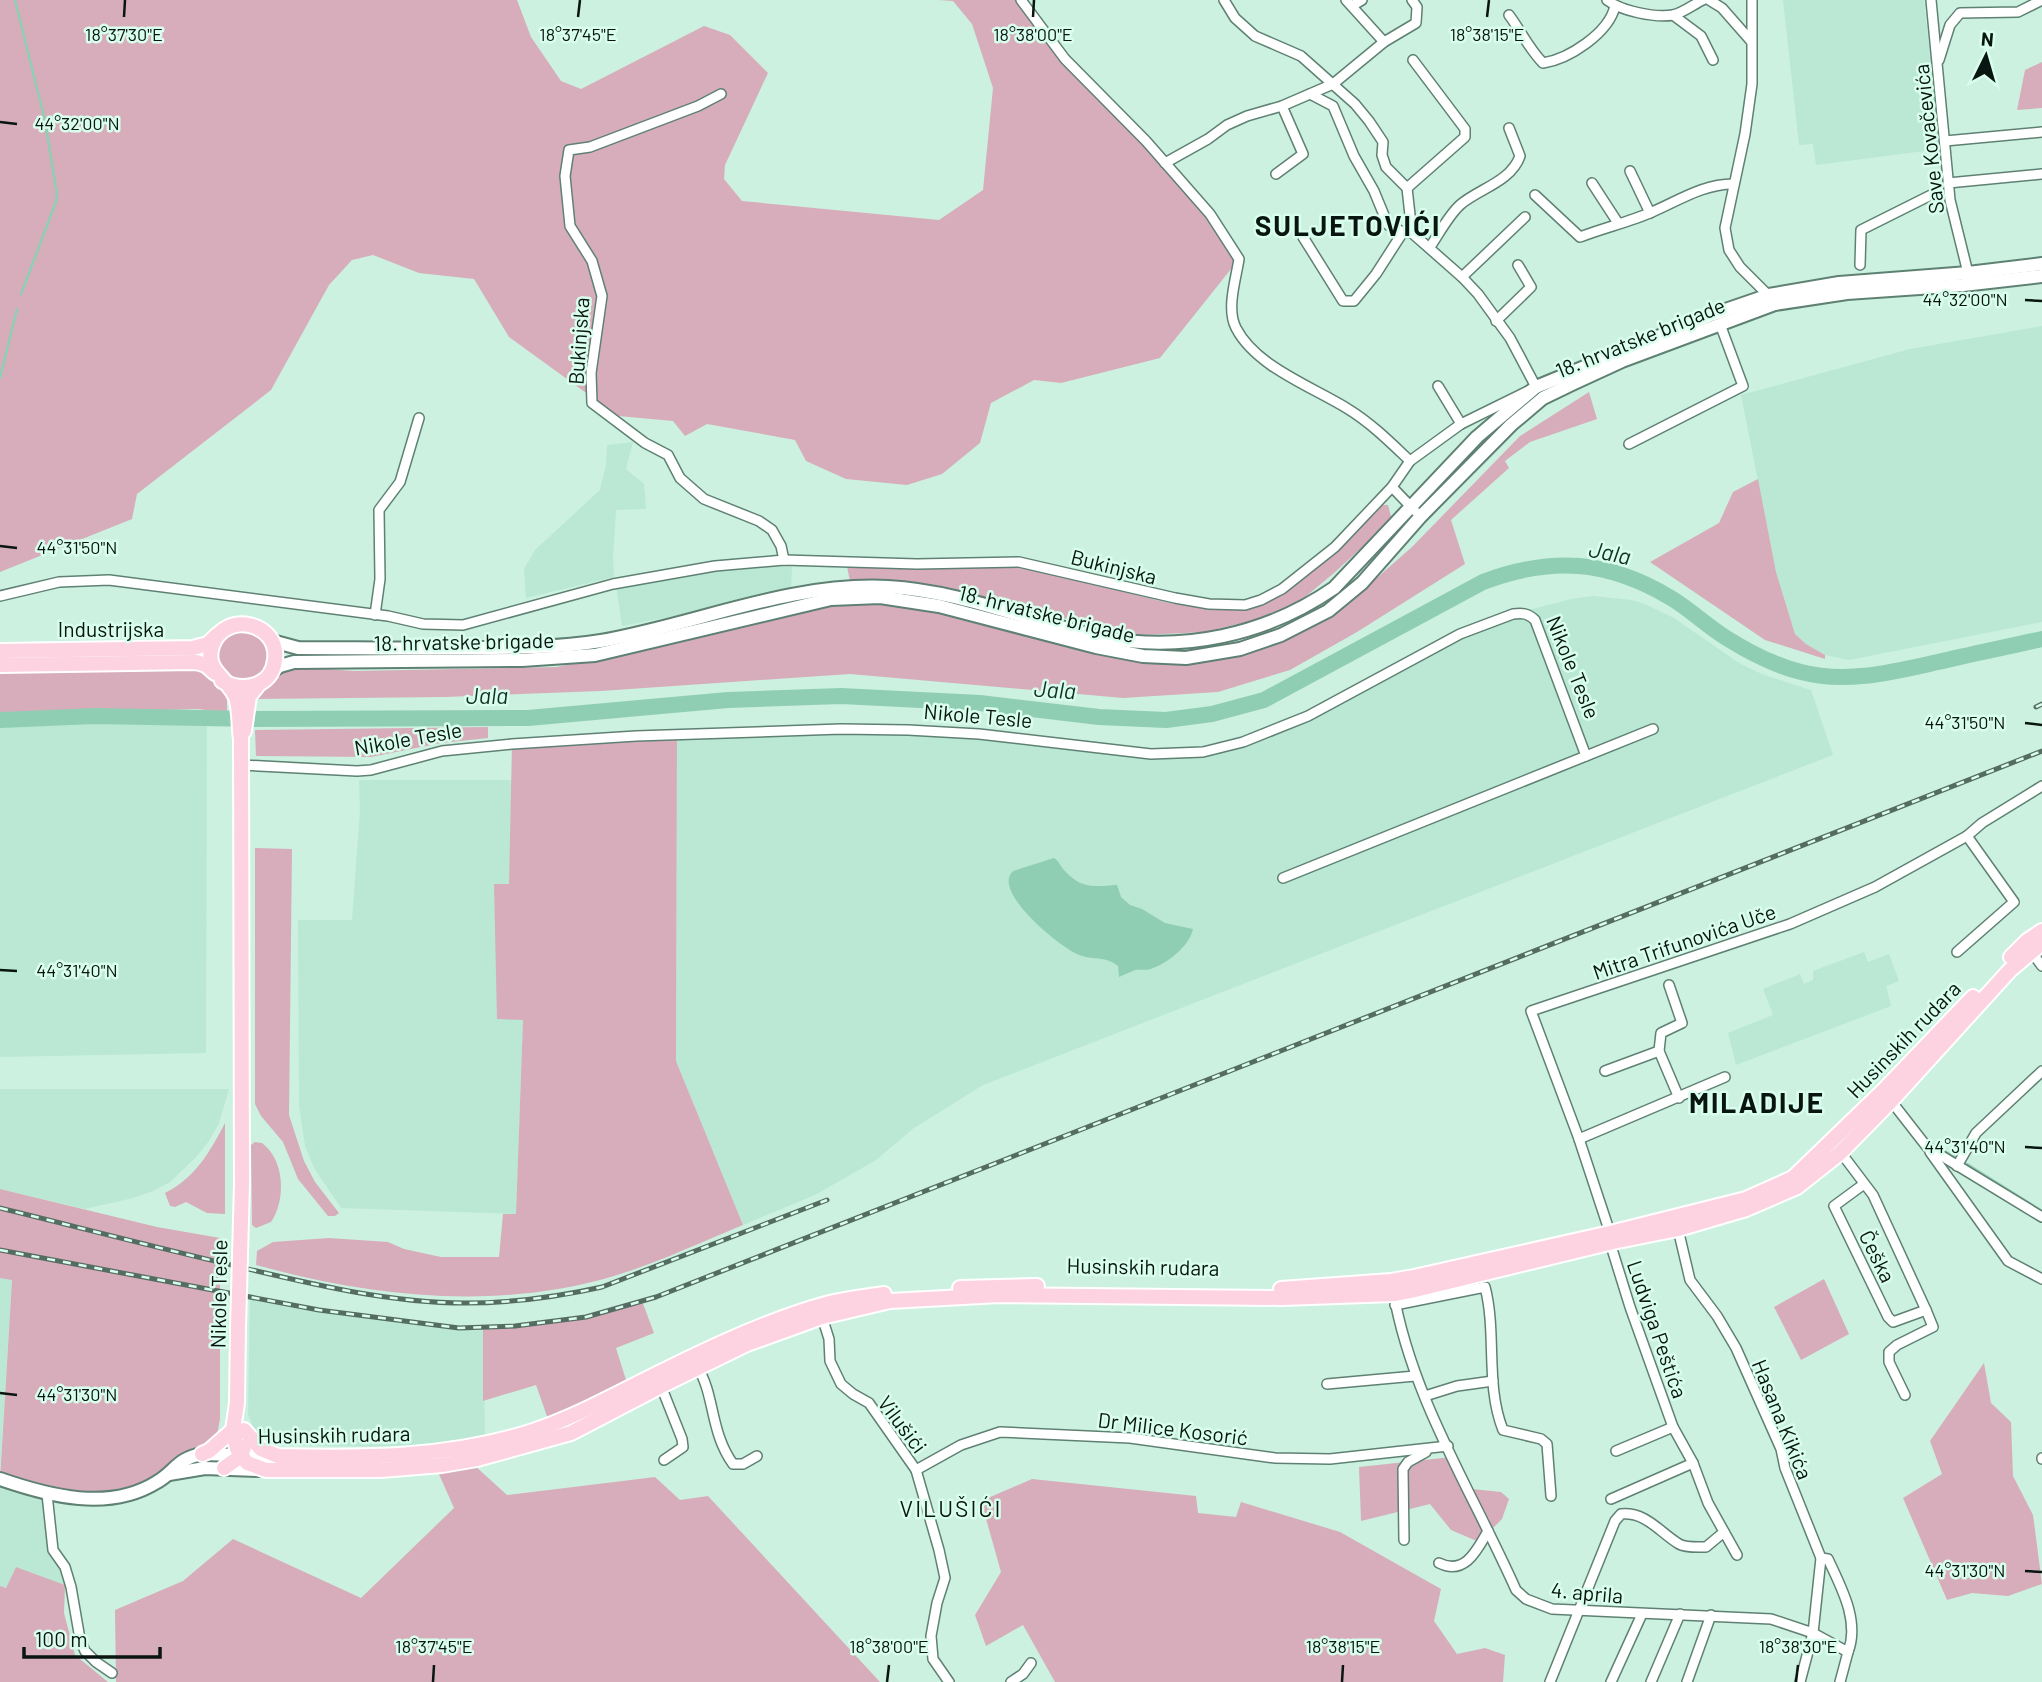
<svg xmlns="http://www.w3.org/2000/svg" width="2042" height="1682" font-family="Barlow,sans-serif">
<rect width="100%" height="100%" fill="#ccf1e0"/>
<!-- built -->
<g fill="#bae8d4">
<polygon points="1783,0 1924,0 1940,149 1816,165 1813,144 1799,145"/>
<polygon points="2042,326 2042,622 1849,660 1825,655 1806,644 1795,634 1776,572 1741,395 1910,349"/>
<polygon points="633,442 626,469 644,484 646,509 616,510 613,558 614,577 526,598 524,569 535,550 600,490 606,465 607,445"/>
<polygon points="753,565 792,567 791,593 622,626 616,584 708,569"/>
<polygon points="1593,596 1631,600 1645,604 1674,618 1739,663 1764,675 1811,690 1833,755 983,1085 914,1128 876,1160 815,1195 743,1225 676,1061 677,735 908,730 1086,748 1203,752 1308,716 1460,634 1510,615 1571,599"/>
<polygon points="95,716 207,717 206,1053 0,1057 0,720"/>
<polygon points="359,780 512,780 509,884 497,1018 523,1020 516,1214 341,1208 314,1168 305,1146 299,1105 298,920 352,920 360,810"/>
<polygon points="1864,952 1868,962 1889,954 1899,981 1886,986 1891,1006 1736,1065 1728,1033 1773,1015 1763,989 1800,974 1804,984 1813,980 1813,971"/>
<polygon points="0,1089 229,1089 219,1123 209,1141 197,1156 170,1182 153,1191 133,1198 85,1209 0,1189"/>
<polygon points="0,1278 12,1279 0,1471"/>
<polygon points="250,1297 364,1318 459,1328 483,1327 485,1438 439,1445 393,1447 272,1445 263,1442 257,1438 248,1414"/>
<polygon points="0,1479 47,1494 53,1550 65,1567 65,1585 16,1567 6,1588 0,1586"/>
</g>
<!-- green -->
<g fill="#d7adbb">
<polygon points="0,0 517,0 531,37 561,81 581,89 704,26 730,35 768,73 725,165 724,179 742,201 939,220 983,190 993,88 972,24 953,1 938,0 1021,0 1065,59 1210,214 1239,259 1160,358 1061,383 1034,380 991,403 980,443 942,474 907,485 846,479 806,461 795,440 707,424 685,436 673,421 618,416 509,337 474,279 419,273 373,255 352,260 329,285 271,390 137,494 132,519 0,572"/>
<polygon points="2042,62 2042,108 2017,110 2025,70"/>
<polygon points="1589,392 1597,419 1530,442 1505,461 1509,468 1451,520 1465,564 1357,632 1290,670 1218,692 1123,698 850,674 601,691 445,697 254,699 287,669 300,667 354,671 557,667 830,604 876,601 913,605 1123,658 1172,660 1224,657 1272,645 1354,598 1412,547 1520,436"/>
<polygon points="1758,479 1776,572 1795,634 1806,644 1825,655 1825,659 1765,640 1650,562 1719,523 1733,492"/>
<path d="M1383 505H1388L1392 520 1334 573 1299 602 1251 621 1205 632 1143 635 1086 624 1014 605 954 593 850 582 847 566C909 566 973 561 1034 570 1105 580 1188 622 1259 605 1293 597 1357 531 1383 505Z"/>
<polygon points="235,628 262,634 271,659 263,676 246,684 220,674 215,647"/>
<polygon points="195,667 204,672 227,695 227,713 198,709 0,715 0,670"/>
<polygon points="488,727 488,738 441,743 371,757 256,756 255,730"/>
<path d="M677 735 676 1061 743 1225C701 1242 658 1263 614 1276 496 1311 372 1297 256 1265L257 1251 273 1242 329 1238 388 1242 404 1249 441 1257H499L503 1214H516L523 1020 497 1019 494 884H509L512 744Z"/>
<polygon points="255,848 292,849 289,1115 304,1161 315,1182 339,1213 335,1216 328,1216 298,1179 283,1142 261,1116 255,1104"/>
<path d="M225 1123V1214L207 1213 186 1202 175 1207 170 1206 165 1193C195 1178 210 1152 225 1123Z"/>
<path d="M255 1142 262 1143C285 1160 286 1200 271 1222L256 1228 252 1225 251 1145Z"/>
<polygon points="0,1189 157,1227 220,1238 220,1419 217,1435 192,1452 165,1475 107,1498 0,1479 12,1280 0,1278"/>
<polygon points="1824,1279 1849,1334 1801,1360 1774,1307"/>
<polygon points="642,1301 654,1333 616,1348 626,1380 548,1419 536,1385 483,1401 483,1327 515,1326 586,1317"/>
<polygon points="1984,1363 1991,1403 2011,1422 2013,1476 2033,1515 2042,1584 2008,1596 1972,1593 1947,1600 1903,1498 1942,1474 1930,1441"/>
<polygon points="1452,1457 1472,1489 1501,1492 1509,1499 1502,1519 1479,1542 1451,1530 1430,1504 1361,1521 1359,1467"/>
<polygon points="474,1465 507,1495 655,1477 680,1500 708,1496 880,1682 116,1682 115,1610 183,1581 233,1539 361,1598 454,1508 438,1472"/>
<polygon points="1032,1479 1196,1496 1198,1513 1236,1517 1241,1502 1340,1532 1441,1589 1434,1621 1457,1654 1485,1648 1505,1655 1503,1682 1055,1682 1023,1625 986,1646 975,1615 1001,1572 981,1501"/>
<polygon points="16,1567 65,1585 64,1613 75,1655 108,1682 0,1682 0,1586 6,1588"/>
</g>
<!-- water -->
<path fill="#90ceb4" d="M1054 858C1060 862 1060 866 1065 871 1082 890 1096 886 1117 885L1121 897 1130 905 1142 909 1165 923 1193 929C1190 945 1168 963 1153 968 1147 971 1141 969 1135 970 1130 972 1124 975 1119 977L1118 966C1105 955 1091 961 1077 954 1059 946 991 891 1013 871Z"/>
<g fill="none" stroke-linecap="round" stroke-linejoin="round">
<!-- stream -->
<g stroke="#90ceb4" stroke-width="2.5">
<polyline points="15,0 45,121 57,194 56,202 21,294"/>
<polyline points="0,378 17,309"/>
<polyline points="1927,1141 1958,1159"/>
<polyline points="1967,1164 2042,1211"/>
</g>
<!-- river -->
<path stroke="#90ceb4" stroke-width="16" d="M0 720 95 716 254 719 528 718 728 700 841 696 980 703 1099 717 1166 720 1212 714 1264 700 1483 582C1552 556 1608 560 1671 598 1691 610 1708 627 1728 639 1749 652 1776 666 1801 672 1847 684 1893 672 1938 662 1972 654 2007 647 2042 639"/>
<defs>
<g id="street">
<path d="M1021 0 1065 59 1146 141 1210 214 1239 259C1236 279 1226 309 1236 328 1256 367 1313 387 1348 409 1371 423 1391 443 1410 461"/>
<polyline points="1224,0 1235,18 1255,36 1301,56 1355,104 1369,121 1383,142 1382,155 1386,167 1407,188 1412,233"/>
<polyline points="1346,0 1384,42"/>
<path d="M1607 0C1621 11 1655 18 1673 15 1683 13 1694 4 1703 0"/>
<polyline points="1709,0 1722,8 1751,41"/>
<polyline points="1752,0 1752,84 1745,134 1725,228 1729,250 1740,267 1771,298"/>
<polyline points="1931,0 1950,200 1968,273"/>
<polyline points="1352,6 1362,0"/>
<path d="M1509 15C1521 31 1529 49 1543 63 1569 59 1609 33 1615 6"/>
<polyline points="1673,15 1701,36 1713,60"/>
<polyline points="1939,60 1950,25 1960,13 2018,12 2042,0"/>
<polyline points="721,94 698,106 590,147 569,150 565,176 570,226 592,261 602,296 591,373 592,403 645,443 668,455 680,478 704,499 759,521 772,530 781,546 784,560"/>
<polyline points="1945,141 2042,132"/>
<polyline points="1165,163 1208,139 1227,125 1247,116 1282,106 1333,84 1384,42 1416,23 1417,7 1412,0"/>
<polyline points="1630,171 1650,213"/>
<polyline points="1276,174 1303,154 1282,106"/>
<polyline points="1592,183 1618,223"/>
<polyline points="1948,183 2042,174"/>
<polyline points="1407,188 1465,137 1465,129 1413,60"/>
<path d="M1535 195 1580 237C1603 228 1629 222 1652 212 1678 201 1703 184 1733 184"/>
<polyline points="1303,237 1343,301 1354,301 1376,274 1403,232"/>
<path d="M1430 247C1439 234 1448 216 1460 205 1478 189 1511 182 1520 156L1509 128"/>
<polyline points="1860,265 1861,230 1935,193"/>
<polyline points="1462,277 1525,217"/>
<polyline points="1496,321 1531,287 1518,265"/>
<polyline points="1438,386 1461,424"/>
<polyline points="1629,444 1743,386 1720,324"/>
<polyline points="1392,487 1415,511"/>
<polyline points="0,596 59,582 109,580 388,616 423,624 463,625 613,584 715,566 784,560 917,564 1019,562 1175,598 1209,604 1245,605 1261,600 1282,589 1335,547 1392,487 1410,461 1461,424 1536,387 1510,338 1478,294 1462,277 1412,233 1403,232 1388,225 1374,191 1354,156 1333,106 1310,94"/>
<polyline points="375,615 380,579 379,510 400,482 419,418"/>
<path d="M242 765 357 771 371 770 442 751 512 744 636 736 841 729 908 730 979 734 1151 754 1203 752 1243 742 1308 716 1460 634 1513 614C1522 613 1528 613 1535 620L1586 756"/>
<polyline points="1283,878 1653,729"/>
<polyline points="2031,951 2042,966"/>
<polyline points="1957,952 2014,902 1967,836"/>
<polyline points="1669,985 1682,1023 1661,1033 1659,1051 1679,1098"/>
<polyline points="1605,1071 1659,1051"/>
<polyline points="1888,1097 1927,1147 2042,1217"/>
<polyline points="1579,1139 1725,1077"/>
<polyline points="1930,1152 2008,1261 2042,1279"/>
<polyline points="1840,1153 1845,1158 1873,1195 1926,1310 1893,1322 1888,1317 1834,1206 1864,1184"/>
<polyline points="1957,1166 1976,1133 2042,1071"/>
<polyline points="1678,1229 1690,1280 1717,1316 1736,1348 1781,1449 1785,1468 1821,1558 1813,1633 1800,1682"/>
<path d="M1393 1290C1411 1397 1472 1491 1516 1590L1526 1599 1552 1609 1771 1619 1813 1633 1848 1652 1840 1682"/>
<path d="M1395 1305 1485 1287C1497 1333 1485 1385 1503 1430L1541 1439 1547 1444 1551 1496"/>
<polyline points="822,1317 829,1339 830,1361 841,1384 853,1394 869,1403 916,1470 939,1550 945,1578 937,1603 931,1636 933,1659 949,1682"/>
<path d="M698 1368C715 1396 710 1432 733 1464H743L757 1456"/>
<polyline points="1327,1384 1415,1376"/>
<polyline points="661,1386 682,1439 683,1447 664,1460"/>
<polyline points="1905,1395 1889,1362 1889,1352 1897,1345 1933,1327 1926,1310"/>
<polyline points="1425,1396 1457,1386 1493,1381"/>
<polyline points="1616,1451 1673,1427"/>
<polyline points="2042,1458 2042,1459"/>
<polyline points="916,1470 961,1445 1000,1432 1130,1438 1275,1458 1330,1459 1448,1446"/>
<polyline points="47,1494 53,1550 65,1567 71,1587 80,1639 85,1651 96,1662 112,1673"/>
<polyline points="1611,1499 1693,1463"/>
<polyline points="1404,1540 1403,1469 1408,1462 1426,1452"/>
<polyline points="1737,1555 1708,1503 1693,1463 1673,1427 1630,1307 1612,1249 1613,1242 1579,1139 1531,1011 1790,924 1875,887 1967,836 1982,823 2042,786"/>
<path d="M1821 1558 1828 1559C1841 1587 1860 1621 1848 1652"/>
<path d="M1439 1563C1465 1576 1477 1550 1488 1531"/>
<polyline points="1011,1682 1023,1674 1031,1663"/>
<path d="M1550 1682 1615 1521 1621 1514C1647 1512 1659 1532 1679 1544 1686 1548 1698 1547 1706 1547L1724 1532"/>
<polyline points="1611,1682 1642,1614"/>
<polyline points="1651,1682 1680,1614"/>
<polyline points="1687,1682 1711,1615"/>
</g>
<g id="secondary">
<path d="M272 641 298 648C355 648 412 649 468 648 513 648 558 648 601 641 697 624 790 582 888 587 963 591 1029 622 1101 637 1182 653 1266 635 1334 588L1477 437 1536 387 1711 315 1769 295 1839 283 1968 273 2042 264"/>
<polyline points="271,672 280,666 294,662 522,660 595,655 831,599 880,597 939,606 1096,647 1143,656 1186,658 1240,649 1281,635 1328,611 1362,583 1421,516 1511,425 1543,398 1574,383 1622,361 1775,304 1847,293 1963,285 2042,276"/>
<polyline points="169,1474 205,1468 259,1470"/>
<path d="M0 1479C49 1496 109 1512 157 1482 176 1471 176 1459 202 1454L275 1456"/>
</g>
<g id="primary">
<polyline points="0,651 193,648 208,644 217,635"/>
<polyline points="0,665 196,662 206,665 215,673"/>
<path d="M222 681C243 693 272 687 275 660 280 622 224 610 212 646 203 673 232 679 237 701 240 713 239 727 241 739L242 1184"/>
<polyline points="244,731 249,696 258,685"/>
<polyline points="2011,957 2027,941 2042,931"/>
<polyline points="960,1288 1037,1286"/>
<polyline points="1281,1289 1391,1281 1414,1277 1610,1233 1746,1199 1793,1178 1883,1091 1973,997"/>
<polyline points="238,1327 237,1403 233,1430 237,1449 247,1463 266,1470 381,1470 442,1465 477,1459 571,1433 661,1386 747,1344 822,1317 890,1301 1000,1295 1282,1298 1394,1294 1415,1290 1613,1242 1678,1229 1746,1209 1797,1187 1840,1153 1891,1101 2010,970 2042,943"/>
<path d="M244 1430 261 1449 278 1456C364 1458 447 1458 530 1432 579 1416 623 1390 669 1368 720 1343 772 1319 826 1304 845 1299 865 1297 884 1294"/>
<polyline points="202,1454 209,1451 233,1430"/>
<polyline points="224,1468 241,1456 244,1447"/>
</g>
</defs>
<!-- street casing -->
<use href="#street" stroke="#5f8173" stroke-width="12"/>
<!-- secondary casing -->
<use href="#secondary" stroke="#5f8173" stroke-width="16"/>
<!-- primary casing -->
<use href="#primary" stroke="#fff" stroke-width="18"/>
<!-- street -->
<use href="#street" stroke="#fff" stroke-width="9"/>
<!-- secondary -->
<use href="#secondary" stroke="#fff" stroke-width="12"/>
<!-- primary -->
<use href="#primary" stroke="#fdd3e2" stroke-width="14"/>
<defs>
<g id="rail">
<polyline points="2036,707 2042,704"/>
<path d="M0 1208C81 1228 162 1249 244 1268 316 1285 391 1303 465 1303 512 1303 557 1297 602 1287L827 1200"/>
<polyline points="0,1250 319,1310 459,1328 515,1326 586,1317 656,1297 2042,751"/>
</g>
</defs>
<!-- rail casing -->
<use href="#rail" stroke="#556c62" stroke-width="5"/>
<!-- rail -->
<use href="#rail" stroke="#d9feee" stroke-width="2.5" stroke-dasharray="8" stroke-linecap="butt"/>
<defs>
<polyline id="primary-bridge" points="238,1327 242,1184"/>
</defs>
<!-- primary-bridge casing -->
<use href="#primary-bridge" stroke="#fff" stroke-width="18" stroke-linecap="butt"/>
<!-- primary-bridge -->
<use href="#primary-bridge" stroke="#fdd3e2" stroke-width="14"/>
</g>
<!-- ticks -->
<path fill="none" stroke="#081510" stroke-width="2.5" d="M124 17 125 0M578 17 580 0M1033 17 1034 0M1487 17 1489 0M0 122 17 124M2025 300 2042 301M0 546 17 548M2025 723 2042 725M0 970 17 971M2025 1147 2042 1148M0 1393 17 1395M2025 1571 2042 1572M433 1682 434 1665M887 1682 889 1665M1342 1682 1343 1665M1796 1682 1798 1665"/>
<g text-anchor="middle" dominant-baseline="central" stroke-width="5" stroke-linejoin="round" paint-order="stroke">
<!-- street labels -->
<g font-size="21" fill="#081510" stroke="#d9feee">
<text transform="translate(1928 139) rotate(-96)">Save Kovačevića</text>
<text transform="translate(1640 337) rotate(-22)">18. hrvatske brigade</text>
<text transform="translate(578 341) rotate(-86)">Bukinjska</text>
<text transform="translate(1114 566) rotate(14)">Bukinjska</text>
<text transform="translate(1047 613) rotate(14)">18. hrvatske brigade</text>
<text x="111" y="628">Industrijska</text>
<text transform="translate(464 641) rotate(-1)">18. hrvatske brigade</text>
<text transform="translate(1574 667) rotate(68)">Nikole Tesle</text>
<text transform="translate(978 715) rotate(5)">Nikole Tesle</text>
<text transform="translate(408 738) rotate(-10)">Nikole Tesle</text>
<text transform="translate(1684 941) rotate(-19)">Mitra Trifunovića Uče</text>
<text transform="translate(1903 1039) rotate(-46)">Husinskih rudara</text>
<text transform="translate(1878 1256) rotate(64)">Češka</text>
<text transform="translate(1143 1266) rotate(1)">Husinskih rudara</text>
<text transform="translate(218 1294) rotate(-89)">Nikole Tesle</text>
<text transform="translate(1658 1329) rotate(71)">Ludviga Peštića</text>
<text transform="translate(1783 1419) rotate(68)">Hasana Kikića</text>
<text transform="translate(903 1424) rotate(53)">Vilušići</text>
<text transform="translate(1173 1428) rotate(7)">Dr Milice Kosorić</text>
<text transform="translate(334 1434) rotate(-1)">Husinskih rudara</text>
<text transform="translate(1587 1592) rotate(5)">4. aprila</text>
</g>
<!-- water labels -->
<g font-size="23" font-style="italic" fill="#133025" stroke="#d9feee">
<text transform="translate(1610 552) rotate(12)">Jala</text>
<text transform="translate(1055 689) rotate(4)">Jala</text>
<text x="487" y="695">Jala</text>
</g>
<!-- neighbourhood labels -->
<g font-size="23" letter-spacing="2" fill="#081510" stroke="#d9feee">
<text x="951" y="1508">VILUŠIĆI</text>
</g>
<!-- district labels -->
<g font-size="28" font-weight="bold" letter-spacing="2" fill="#081510" stroke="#d9feee">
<text x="1348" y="225">SULJETOVIĆI</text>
<text x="1757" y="1102">MILADIJE</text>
</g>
</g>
<g font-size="18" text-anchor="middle" fill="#081510" stroke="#d9feee" stroke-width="5" stroke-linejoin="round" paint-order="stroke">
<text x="578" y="41">18°37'45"E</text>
<text x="1033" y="41">18°38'00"E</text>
<text x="1487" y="41">18°38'15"E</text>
<text x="124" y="41">18°37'30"E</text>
<text x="77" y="130">44°32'00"N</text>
<text x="1965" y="306">44°32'00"N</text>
<text x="77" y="554">44°31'50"N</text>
<text x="1965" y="729">44°31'50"N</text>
<text x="77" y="977">44°31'40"N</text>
<text x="1965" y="1153">44°31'40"N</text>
<text x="77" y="1401">44°31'30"N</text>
<text x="1965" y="1577">44°31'30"N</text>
<text x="434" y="1653">18°37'45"E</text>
<text x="889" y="1653">18°38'00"E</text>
<text x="1343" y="1653">18°38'15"E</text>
<text x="1798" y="1653">18°38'30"E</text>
</g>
<!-- north arrow -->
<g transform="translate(1986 56) rotate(5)" stroke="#d9feee" stroke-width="5" paint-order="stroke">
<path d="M0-5L12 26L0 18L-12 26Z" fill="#081510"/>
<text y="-10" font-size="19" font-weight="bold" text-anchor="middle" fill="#081510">N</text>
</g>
<!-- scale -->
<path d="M24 1647v10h136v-10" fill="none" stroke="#081510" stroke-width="3.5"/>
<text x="35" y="1647" font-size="21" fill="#081510" stroke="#d9feee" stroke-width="5" paint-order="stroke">100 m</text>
</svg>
